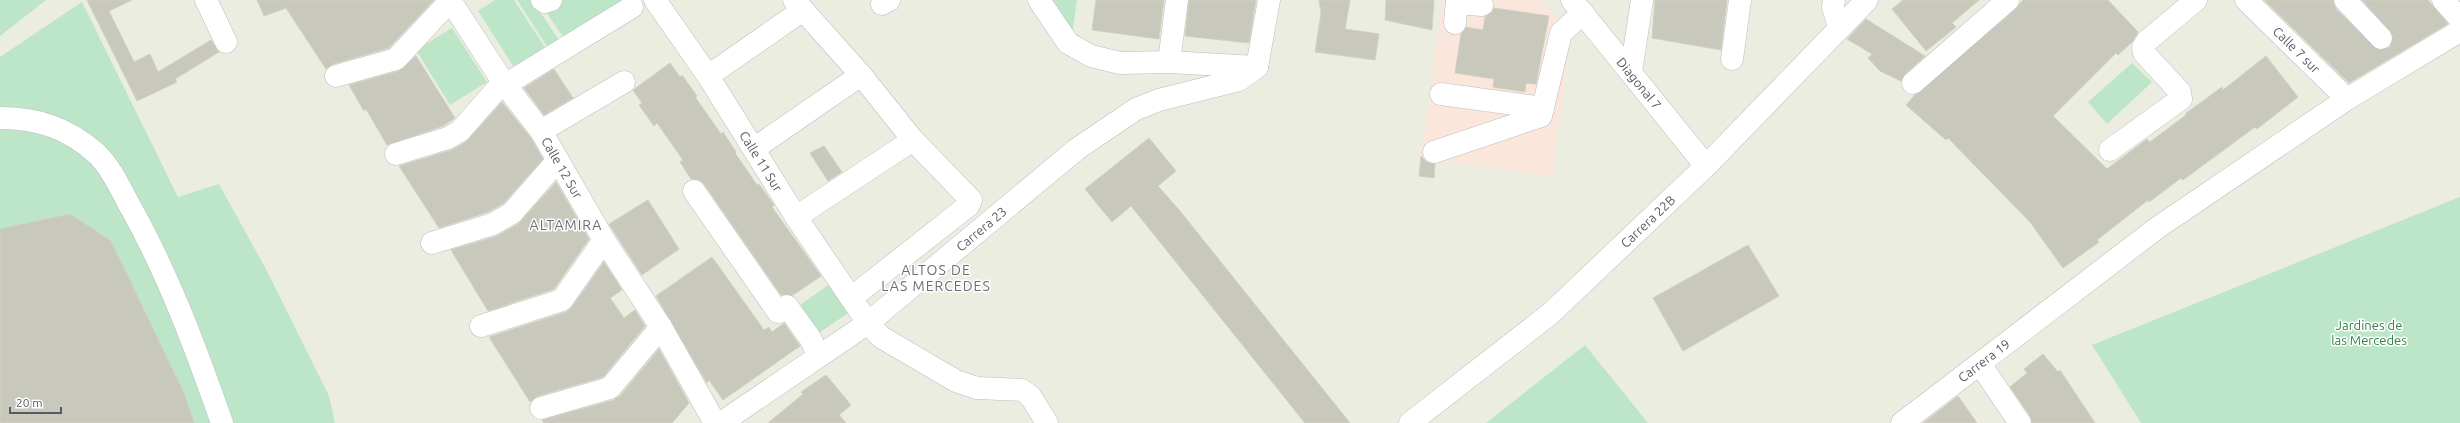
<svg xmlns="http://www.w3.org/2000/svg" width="2460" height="423" font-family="Ubuntu,sans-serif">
<rect width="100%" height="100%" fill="#ecede1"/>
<!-- medical -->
<polygon fill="#fbe6db" points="1443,0 1543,0 1571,38 1552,176 1436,160 1434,179 1418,176"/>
<!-- green -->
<g fill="#bce6c7">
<polygon points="0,0 46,0 0,36"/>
<polygon points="495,0 514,0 546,49 515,69 478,11"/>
<polygon points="517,0 532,0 559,40 548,48"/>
<polygon points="558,0 629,0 566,41 544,9"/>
<polygon points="1046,0 1077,0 1072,36"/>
<polygon points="82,2 178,197 219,184 267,271 329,396 335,423 0,423 0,57"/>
<polygon points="452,28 487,82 450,105 416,50"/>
<polygon points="2132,63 2152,82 2107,124 2088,102"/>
<polygon points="2460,197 2460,423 2141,423 2092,345"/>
<polygon points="834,281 854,309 813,337 793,310"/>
<polygon points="1585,345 1648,423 1486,423"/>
</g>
<!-- building -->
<g fill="#c8c8bd" stroke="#d2d1bf">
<polygon points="87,0 132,0 109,11 134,62 150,54 158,72 211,40 219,52 175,79 177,82 137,101"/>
<polygon points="257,0 434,0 389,48 333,64 326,69 286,8 264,16"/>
<polygon points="1096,0 1164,0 1159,39 1092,30"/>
<polygon points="1189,0 1256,0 1249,43 1185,36"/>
<polygon points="1319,0 1350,0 1345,29 1379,34 1375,60 1315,52 1321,13"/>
<polygon points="1386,0 1434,0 1432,30 1385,20"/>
<polygon points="1655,0 1727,0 1721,50 1652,38"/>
<polygon points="1903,0 1979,0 1952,23 1956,27 1926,51 1892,9"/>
<polygon points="2023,0 2108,0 2138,32 2132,42 2118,55 2116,53 2053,116 2107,169 2147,139 2150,142 2186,115 2185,114 2222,87 2223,90 2266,56 2298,97 2257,129 2255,127 2183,180 2181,178 2149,202 2148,200 2097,240 2099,242 2063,268 2030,222 1948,138 1946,140 1906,105 1915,95 2016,9"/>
<polygon points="2264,0 2333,0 2336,9 2378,50 2390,47 2393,35 2362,0 2428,0 2448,24 2349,83"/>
<polygon points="1494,8 1549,16 1536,84 1526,83 1525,92 1493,87 1494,79 1455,73 1461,34 1466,27 1483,30 1485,17 1492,12"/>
<polygon points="1866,19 1925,56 1905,74 1901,81 1880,71 1868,58 1872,54 1847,39"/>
<polygon points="416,56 455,118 443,126 387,145 366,109 364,111 349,85 399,71"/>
<polygon points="670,63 680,77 682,75 697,96 695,97 721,134 723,132 736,152 735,153 757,185 759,184 774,205 772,207 821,276 793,295 781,295 704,184 699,180 691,179 680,162 683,160 657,123 654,126 639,105 642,103 633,90"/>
<polygon points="554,69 573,98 544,115 524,88"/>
<polygon points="502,102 531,138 543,159 504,203 488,212 439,228 399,166 452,150 466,142"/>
<polygon points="1149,138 1176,171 1158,186 1180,211 1350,423 1305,423 1131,206 1112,222 1085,189"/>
<polygon points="824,146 842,172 828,181 810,153"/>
<polygon points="1421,156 1426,162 1435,164 1434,178 1419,176"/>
<polygon points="556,182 589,239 554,289 488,311 451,250 497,236 518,224"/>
<polygon points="648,200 679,249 642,275 609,224"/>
<polygon points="70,214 111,241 184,393 194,423 0,423 0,229"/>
<polygon points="1748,245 1779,296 1683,351 1653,298"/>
<polygon points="712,257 764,330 769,327 772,332 784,323 800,346 723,400 709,380 707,383 656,296"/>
<polygon points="604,262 622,290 610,298 624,318 635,310 645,326 603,377 538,396 530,402 489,337 566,312 572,307"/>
<polygon points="659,349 689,403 672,423 544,423 542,420 614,400 620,396"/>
<polygon points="2043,354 2058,372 2060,370 2095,423 2032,423 2030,416 2010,387 2027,373 2024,369"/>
<polygon points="826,375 851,405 839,415 846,423 768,423 803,394 801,392"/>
<polygon points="1958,396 1977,423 1923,423"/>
</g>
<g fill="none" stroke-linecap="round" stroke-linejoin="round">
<defs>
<g id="minor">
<polyline points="206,0 226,42"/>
<path id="s1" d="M450 0 503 82 541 131 604 240 661 327 715 423"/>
<polyline points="542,0 545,2 551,0"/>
<path id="s2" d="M655 0 708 76 796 217 868 323 881 337 956 381 977 388 1022 390 1031 397 1047 423"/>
<polyline points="794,0 861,75 913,140 971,200 969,205 851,298"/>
<polyline points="1039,0 1068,43 1091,56 1120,63 1169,62 1257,67"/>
<path id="s3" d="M1572 0 1706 166"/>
<polyline points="1834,0 1833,7 1839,27"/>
<path id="s4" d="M2246 0 2347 99"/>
<polyline points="2345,0 2381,38"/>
<polyline points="2443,0 2460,19"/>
<polyline points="1457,3 1482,5"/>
<polyline points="882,4 889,0"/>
<polyline points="1455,23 1457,0"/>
<polyline points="1732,59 1740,0"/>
<polyline points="1169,62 1177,0"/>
<polyline points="1257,67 1269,0"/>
<polyline points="1631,72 1642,0"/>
<polyline points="336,76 396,59 450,1"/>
<polyline points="708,76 803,10"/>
<polyline points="1913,83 2008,0"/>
<polyline points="505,85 632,7"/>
<polyline points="1441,94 1543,108"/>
<path d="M0 118C38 118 68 128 97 154 112 169 121 190 131 208 169 276 196 349 222 423"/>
<polyline points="541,131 624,82"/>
<polyline points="755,148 861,75"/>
<polyline points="2110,150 2181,99 2180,92 2144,53 2143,47 2147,41 2196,0"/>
<polyline points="1434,152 1541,116 1561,33 1583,13"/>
<polyline points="396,154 448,138 460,131 503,82"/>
<polyline points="694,191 778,312 787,306 810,338 819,356"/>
<polyline points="796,217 913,140"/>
<polyline points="432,243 493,224 512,213 558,160"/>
<polyline points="481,326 562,300 604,240"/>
<polyline points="1980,364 2020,423"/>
<polyline points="541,408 610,388 661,327"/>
<path id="s5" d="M721 423 868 323 1077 149 1136 109 1159 100 1239 80 1257 67"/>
<path id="s6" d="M1410 423 1550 314 1706 166 1867 0"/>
<path id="s7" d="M1902 423 2157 228 2347 99 2460 31"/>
</g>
</defs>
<!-- minor casing -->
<use href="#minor" stroke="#bbbcc3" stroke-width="23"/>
<!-- minor -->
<use href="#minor" stroke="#fff" stroke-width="22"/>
</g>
<g text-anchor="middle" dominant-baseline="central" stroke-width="3" stroke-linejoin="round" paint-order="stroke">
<!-- street labels -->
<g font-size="13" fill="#595b62" stroke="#fff">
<text stroke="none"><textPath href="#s4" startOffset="71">Calle 7 sur</textPath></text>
<text stroke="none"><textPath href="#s3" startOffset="107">Diagonal 7</textPath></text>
<text stroke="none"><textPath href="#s2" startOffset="193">Calle 11 Sur</textPath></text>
<text stroke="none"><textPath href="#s1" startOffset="202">Calle 12 Sur</textPath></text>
<text stroke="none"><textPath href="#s6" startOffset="312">Carrera 22B</textPath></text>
<text stroke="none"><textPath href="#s5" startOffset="325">Carrera 23</textPath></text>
<text stroke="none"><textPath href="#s7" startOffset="103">Carrera 19</textPath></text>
</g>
<!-- park labels -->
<g font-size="13" fill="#31814a" stroke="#fff">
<text x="2369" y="325">Jardines de<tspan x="2369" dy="15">las Mercedes</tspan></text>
</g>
<!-- neighbourhood labels -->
<g font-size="14" letter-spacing="1" fill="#6a6d74" stroke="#fff">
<text x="566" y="225">ALTAMIRA</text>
<text x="936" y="270">ALTOS DE<tspan x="936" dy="16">LAS MERCEDES</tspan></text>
</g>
</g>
<!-- scale -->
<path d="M10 407v6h51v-6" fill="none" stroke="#595b62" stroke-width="2"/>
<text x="16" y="407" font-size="12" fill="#595b62" stroke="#ffffff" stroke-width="3" paint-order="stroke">20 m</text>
</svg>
